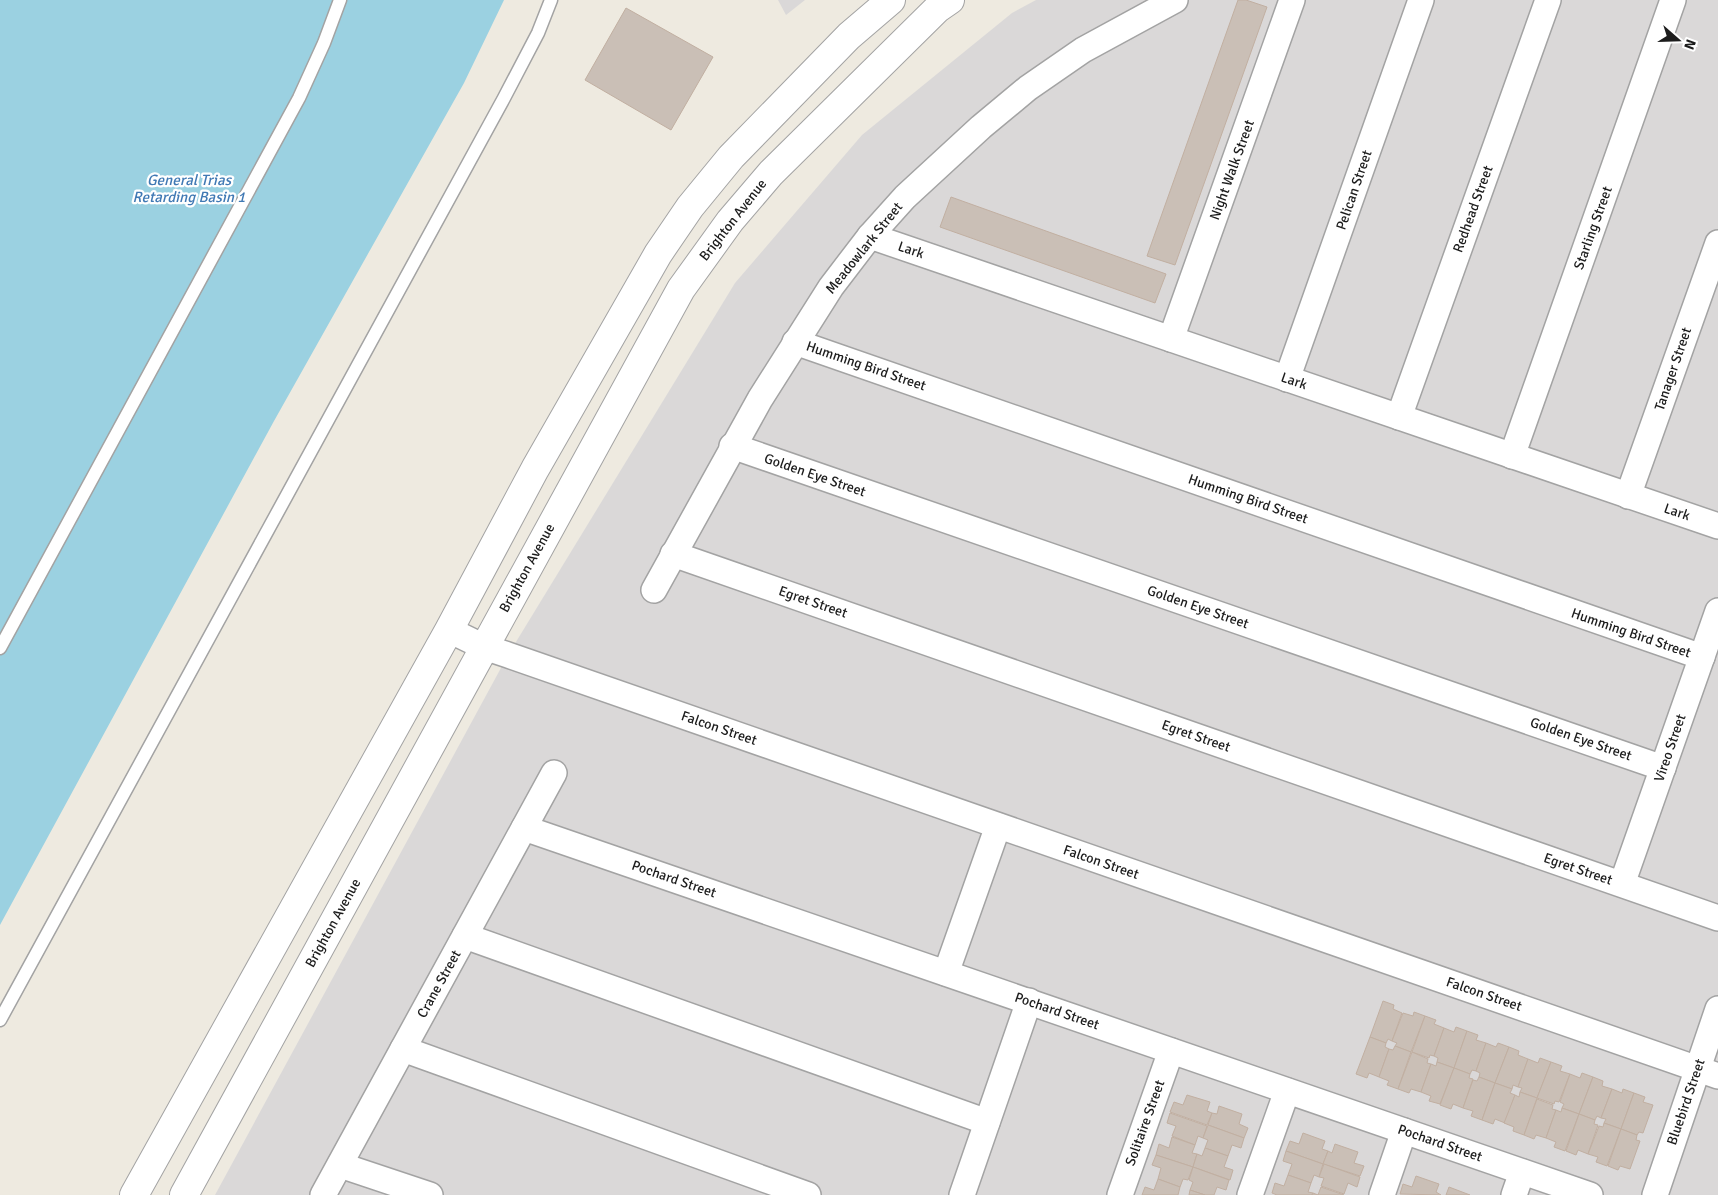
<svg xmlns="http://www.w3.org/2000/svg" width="1718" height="1195" font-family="Signika,sans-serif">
<rect width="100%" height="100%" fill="#eeeae0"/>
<!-- residential -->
<g fill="#dad8d8">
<polygon points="778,0 805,0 786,15"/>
<polygon points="1036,0 1718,0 1718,1195 215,1195 508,655 735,283 862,135 1012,13"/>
</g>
<!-- water -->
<polygon fill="#9bd1e1" points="0,0 504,0 464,83 274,421 0,925"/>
<!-- building -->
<g fill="#cabfb6" stroke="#c1afa1">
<polygon points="1238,0 1246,0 1267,7 1175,265 1147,256"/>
<polygon points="626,8 713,57 671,130 585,80"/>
<polygon points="951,197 1166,274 1155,303 940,227"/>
<polygon points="1383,1001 1394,1005 1393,1009 1402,1013 1392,1041 1388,1039 1386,1043 1370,1037"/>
<polygon points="1414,1012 1425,1016 1411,1052 1395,1046 1397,1043 1392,1041 1403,1013 1413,1016"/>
<polygon points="1425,1016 1436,1020 1434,1024 1444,1028 1434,1056 1430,1055 1429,1058 1412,1052"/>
<polygon points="1456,1027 1467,1031 1454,1068 1437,1062 1438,1058 1434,1056 1444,1028 1454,1032"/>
<polygon points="1467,1031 1478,1035 1476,1040 1486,1043 1476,1071 1472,1070 1470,1074 1454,1068"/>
<polygon points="1370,1037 1386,1043 1385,1047 1389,1049 1379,1077 1369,1073 1367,1078 1356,1074"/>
<polygon points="1486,1043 1496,1047 1498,1043 1509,1047 1495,1083 1479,1077 1480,1073 1476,1071"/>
<polygon points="1395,1046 1411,1052 1398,1089 1387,1085 1389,1081 1379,1077 1389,1049 1393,1050"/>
<polygon points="1509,1047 1519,1051 1518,1055 1528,1059 1518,1087 1513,1085 1512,1089 1495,1083"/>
<polygon points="1412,1052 1428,1059 1427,1063 1431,1064 1421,1092 1411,1089 1409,1093 1398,1089"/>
<polygon points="1540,1058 1551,1062 1537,1098 1520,1092 1522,1088 1518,1087 1528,1059 1538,1063"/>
<polygon points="1437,1062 1454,1068 1440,1104 1429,1101 1431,1096 1421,1092 1431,1064 1436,1066"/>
<polygon points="1551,1062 1562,1066 1560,1071 1570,1074 1559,1102 1555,1101 1554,1104 1537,1098"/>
<polygon points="1454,1068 1470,1074 1469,1078 1473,1079 1463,1108 1453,1104 1451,1109 1440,1105"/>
<polygon points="1582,1073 1593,1077 1579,1114 1562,1108 1564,1104 1560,1102 1570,1074 1580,1078"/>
<polygon points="1479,1077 1495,1083 1482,1120 1471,1116 1473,1111 1463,1108 1473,1080 1477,1081"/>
<polygon points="1593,1077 1603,1081 1602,1086 1612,1089 1601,1118 1597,1116 1595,1120 1579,1114"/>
<polygon points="1495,1083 1512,1089 1510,1093 1515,1095 1505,1123 1495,1119 1493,1124 1482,1120"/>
<polygon points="1612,1089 1622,1093 1623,1089 1634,1093 1621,1129 1604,1123 1606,1119 1601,1118"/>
<polygon points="1520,1092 1537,1098 1524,1135 1513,1131 1514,1127 1504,1123 1515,1095 1519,1097"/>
<polygon points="1634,1093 1645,1097 1643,1102 1653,1105 1643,1133 1639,1132 1637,1135 1621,1129"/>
<polygon points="1187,1095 1210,1102 1207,1111 1212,1113 1207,1125 1170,1112 1174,1102 1183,1105"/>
<polygon points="1537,1099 1553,1105 1552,1109 1556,1110 1546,1138 1536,1135 1534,1139 1524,1135"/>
<polygon points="1219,1106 1242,1114 1239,1124 1248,1128 1244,1138 1208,1125 1212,1113 1217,1114"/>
<polygon points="1562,1108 1579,1114 1565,1151 1554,1147 1556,1142 1546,1138 1556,1110 1561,1112"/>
<polygon points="1170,1113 1207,1126 1203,1138 1198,1136 1195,1145 1172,1136 1176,1126 1167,1123"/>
<polygon points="1579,1114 1595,1120 1594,1124 1598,1125 1588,1154 1578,1150 1576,1155 1566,1151"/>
<polygon points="1604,1123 1621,1129 1607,1166 1596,1162 1598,1157 1588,1154 1599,1126 1603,1127"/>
<polygon points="1208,1125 1244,1138 1241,1148 1232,1145 1228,1156 1205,1148 1208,1140 1203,1138"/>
<polygon points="1621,1129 1637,1135 1636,1140 1640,1141 1630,1169 1620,1166 1618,1170 1608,1166"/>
<polygon points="1303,1133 1325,1141 1322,1149 1328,1151 1323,1164 1286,1151 1290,1141 1299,1144"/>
<polygon points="1172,1137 1195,1145 1192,1153 1197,1154 1193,1167 1156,1155 1159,1144 1169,1148"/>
<polygon points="1335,1144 1358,1152 1354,1163 1364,1166 1360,1176 1323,1164 1328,1151 1332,1153"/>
<polygon points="1205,1148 1228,1156 1224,1167 1233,1170 1230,1180 1193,1167 1197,1154 1202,1156"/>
<polygon points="1286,1151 1323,1164 1319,1177 1314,1175 1311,1183 1288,1175 1292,1164 1283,1161"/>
<polygon points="1156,1155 1193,1167 1188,1180 1183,1179 1180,1187 1158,1179 1161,1168 1152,1165"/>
<polygon points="1324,1164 1360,1177 1357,1187 1348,1183 1344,1194 1321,1186 1324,1178 1319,1177"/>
<polygon points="1193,1167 1229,1180 1226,1190 1217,1187 1214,1195 1205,1195 1190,1190 1193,1182 1189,1180"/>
<polygon points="1288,1175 1311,1183 1308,1192 1313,1193 1312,1195 1277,1195 1272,1193 1275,1183 1284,1186"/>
<polygon points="1416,1176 1439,1184 1436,1192 1441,1195 1400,1194 1403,1184 1412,1187"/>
<polygon points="1158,1179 1180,1187 1178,1195 1142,1195 1145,1187 1154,1190"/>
<polygon points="1321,1187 1344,1195 1312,1195 1313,1193 1318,1195"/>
<polygon points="1449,1187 1470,1195 1446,1195"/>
<polygon points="1190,1190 1205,1195 1189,1195"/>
</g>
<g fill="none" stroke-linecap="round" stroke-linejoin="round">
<defs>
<g id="service">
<polyline points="0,648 299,98 324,43 340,0"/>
<polyline points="0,1020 504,98 538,33 551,0"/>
</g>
<g id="minor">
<polyline points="870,236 1718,526"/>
<polyline points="1171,339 1292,0"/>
<polyline points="795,342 1702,657"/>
<polyline points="1287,379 1421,0"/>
<polyline points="1399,417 1548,0"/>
<polyline points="732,446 1663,768"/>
<polyline points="1512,456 1673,0"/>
<polyline points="1628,496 1718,243"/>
<polyline points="673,554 1718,918"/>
<polyline points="654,590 760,399 831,287 870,236 905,197 981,127 1028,88 1083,50 1175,0"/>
<polyline points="449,630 484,647 508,655 1718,1076"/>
<polyline points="524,828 1590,1195"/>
<polyline points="1622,884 1718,611"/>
<polyline points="465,936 987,1122"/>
<polyline points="946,973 998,826"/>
<polyline points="403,1049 808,1195"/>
<polyline points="340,1165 430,1195"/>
<polyline points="323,1195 554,773"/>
<polyline points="962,1195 1029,1001"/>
<polyline points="1120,1195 1171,1051"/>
<polyline points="1250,1195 1287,1091"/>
<polyline points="1382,1195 1404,1131"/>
<polyline points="1514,1195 1522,1172"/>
<polyline points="1655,1195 1718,1009"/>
</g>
<g id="tertiary">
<polyline points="134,1195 449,630 535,469 658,254 690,207 731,157 849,36 891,0"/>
<polyline points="184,1195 681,289 730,221 771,173 937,9 950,0"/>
</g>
</defs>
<!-- service casing -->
<use href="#service" stroke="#a3a3a3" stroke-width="15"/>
<!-- minor casing -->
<use href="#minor" stroke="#a3a3a3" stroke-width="28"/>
<!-- tertiary casing -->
<use href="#tertiary" stroke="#a3a3a3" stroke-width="30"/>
<!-- service -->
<use href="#service" stroke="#fff" stroke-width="12"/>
<!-- minor -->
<use href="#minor" stroke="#fff" stroke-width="25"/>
<!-- tertiary -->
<use href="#tertiary" stroke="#fff" stroke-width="28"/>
</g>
<g text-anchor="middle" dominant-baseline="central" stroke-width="4.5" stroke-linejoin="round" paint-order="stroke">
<!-- street labels -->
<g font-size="14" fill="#1c1c1c" stroke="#fff">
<text transform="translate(1232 170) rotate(-70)">Night Walk Street</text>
<text transform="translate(1354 190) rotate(-71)">Pelican Street</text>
<text transform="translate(1473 209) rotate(-70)">Redhead Street</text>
<text transform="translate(733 220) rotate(-52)">Brighton Avenue</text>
<text transform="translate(1593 228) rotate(-70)">Starling Street</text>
<text transform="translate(864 248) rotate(-51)">Meadowlark Street</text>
<text transform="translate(911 250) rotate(19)">Lark</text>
<text transform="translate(866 366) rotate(19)">Humming Bird Street</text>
<text transform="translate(1673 369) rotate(-71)">Tanager Street</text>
<text transform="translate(1294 381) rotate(19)">Lark</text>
<text transform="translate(815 475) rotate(19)">Golden Eye Street</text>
<text transform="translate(1248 499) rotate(19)">Humming Bird Street</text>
<text transform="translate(1677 512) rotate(19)">Lark</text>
<text transform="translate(527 568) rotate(-61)">Brighton Avenue</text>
<text transform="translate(813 602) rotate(19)">Egret Street</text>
<text transform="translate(1198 607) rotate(19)">Golden Eye Street</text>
<text transform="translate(1631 633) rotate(19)">Humming Bird Street</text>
<text transform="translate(719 728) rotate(19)">Falcon Street</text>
<text transform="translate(1196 736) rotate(19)">Egret Street</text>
<text transform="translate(1581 739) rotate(19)">Golden Eye Street</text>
<text transform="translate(1670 748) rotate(-71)">Vireo Street</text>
<text transform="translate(1101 862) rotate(19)">Falcon Street</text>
<text transform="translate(1578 869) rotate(19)">Egret Street</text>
<text transform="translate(674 879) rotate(19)">Pochard Street</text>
<text transform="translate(333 923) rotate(-61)">Brighton Avenue</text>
<text transform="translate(439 984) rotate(-61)">Crane Street</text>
<text transform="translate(1484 994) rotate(19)">Falcon Street</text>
<text transform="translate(1057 1011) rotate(19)">Pochard Street</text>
<text transform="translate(1686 1102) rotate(-71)">Bluebird Street</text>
<text transform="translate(1145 1123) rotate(-70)">Solitaire Street</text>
<text transform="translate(1440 1143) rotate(19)">Pochard Street</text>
</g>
<!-- water labels -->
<g font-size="15" font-style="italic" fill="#4079b4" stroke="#fff">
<text x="189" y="180">General Trias<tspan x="189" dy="17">Retarding Basin 1</tspan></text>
</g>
</g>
<!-- north arrow -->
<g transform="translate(1678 40) rotate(110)" stroke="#ffffff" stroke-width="4" paint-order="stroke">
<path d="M0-4L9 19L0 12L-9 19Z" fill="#1c1c1c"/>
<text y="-8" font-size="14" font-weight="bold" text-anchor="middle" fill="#1c1c1c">N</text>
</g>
</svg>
